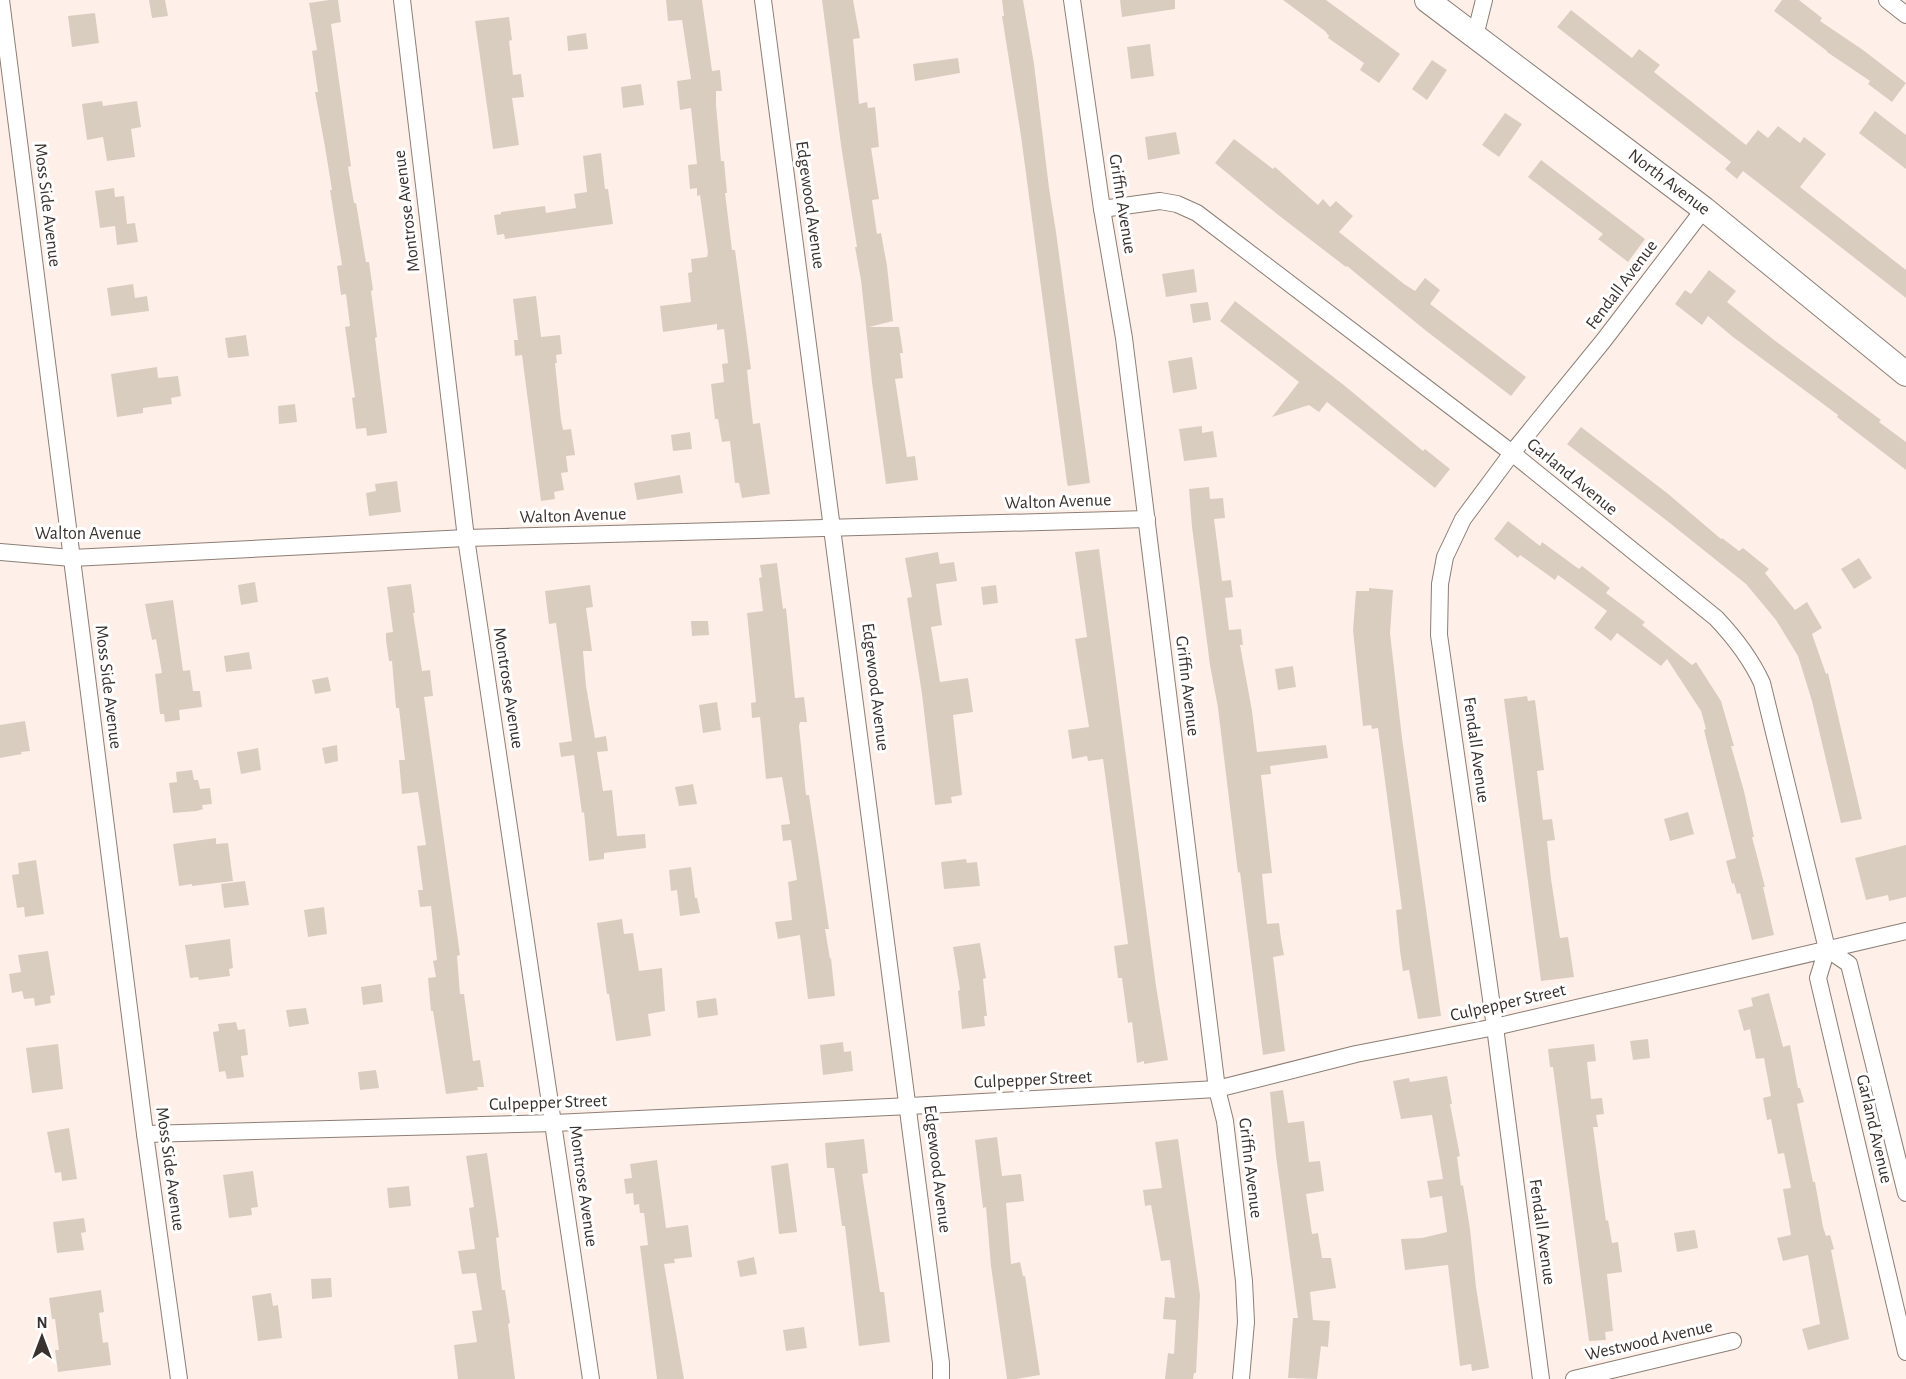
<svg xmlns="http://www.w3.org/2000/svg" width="1906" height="1379" font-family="'Alegreya Sans',sans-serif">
<rect width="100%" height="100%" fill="#fef0e8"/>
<!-- building -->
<g fill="#d9cdc0">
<polygon points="149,0 165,0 168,16 152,18"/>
<polygon points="329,0 338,0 341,22 331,24 351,166 348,167 354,203 356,203 366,262 369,262 373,290 371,291 377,337 375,338 387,433 367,436 366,428 356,429 352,398 355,397 345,327 350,326 346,294 341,295 337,266 342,265 330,190 332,190 325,147 315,92 318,92 312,51 317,50 309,3"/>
<polygon points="666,0 702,0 712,71 720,70 722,91 716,91 716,105 721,161 724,161 727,193 725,193 732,250 735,250 751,369 747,370 753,424 760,423 770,494 742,498 739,483 735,483 730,441 722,442 718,419 715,419 711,384 724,382 722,364 728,363 724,329 717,330 717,324 663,332 660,306 691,302 688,273 692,272 691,259 707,257 708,253 700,195 697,196 697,188 690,189 688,165 697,164 691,108 680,110 677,81 691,79 682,20 668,21"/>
<polygon points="822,0 853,0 860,38 853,39 859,104 867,102 868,108 875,107 879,147 871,148 879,199 872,200 877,234 881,233 887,266 893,321 869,327 899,327 903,353 900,353 903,378 895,379 907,457 915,456 918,480 886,484 872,382 861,280 855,247 857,247 841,145"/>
<polygon points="1002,0 1023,0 1034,64 1049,188 1056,232 1090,483 1068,486 1067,483 1021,136 1002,16 1004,16"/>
<polygon points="1120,0 1175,0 1175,9 1122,17"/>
<polygon points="1283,0 1326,0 1400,54 1379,83 1360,70 1364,63 1328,38 1329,36 1325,31"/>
<polygon points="1782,0 1799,0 1822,18 1820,21 1863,50 1906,83 1892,102 1868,84 1870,81 1827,52 1827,51 1774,11"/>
<polygon points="1571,10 1632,58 1639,49 1660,65 1654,72 1746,145 1758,130 1768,138 1778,126 1800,143 1804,137 1826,154 1800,187 1906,270 1906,298 1743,171 1737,179 1725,169 1731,162 1557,27"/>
<polygon points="95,13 99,43 72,47 68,16"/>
<polygon points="509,17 512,40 509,41 513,75 521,74 524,97 512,98 519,145 493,149 475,21"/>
<polygon points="586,33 588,49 568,51 567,36"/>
<polygon points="1150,44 1154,76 1131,79 1127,47"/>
<polygon points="958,58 960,73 915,81 913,64"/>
<polygon points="1432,60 1447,70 1427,100 1412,89"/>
<polygon points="641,84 644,105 623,108 621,87"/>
<polygon points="102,101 103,106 137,101 141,127 131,129 135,157 107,161 103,137 87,140 82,104"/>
<polygon points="1875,111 1906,135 1906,169 1859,133"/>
<polygon points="1505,113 1522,124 1499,157 1482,145"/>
<polygon points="1176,132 1180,154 1148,160 1145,137"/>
<polygon points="1234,139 1273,169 1275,167 1318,205 1323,199 1330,207 1336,201 1353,216 1339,232 1404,284 1415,291 1425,278 1440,290 1430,304 1526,377 1511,396 1425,330 1347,266 1346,267 1277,214 1215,163"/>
<polygon points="601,153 605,189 608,189 613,224 505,239 504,234 497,235 494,215 501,214 501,212 545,206 546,213 576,208 574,194 587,192 583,156"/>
<polygon points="1541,160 1645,239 1628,262 1598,239 1603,234 1528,177"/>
<polygon points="114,188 115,197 124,196 127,224 135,223 138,242 117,245 115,226 100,228 95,191"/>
<polygon points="1194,269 1197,292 1166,297 1162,274"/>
<polygon points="1709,270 1736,291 1727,302 1774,340 1881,420 1879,422 1906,442 1906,470 1837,417 1838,415 1733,337 1708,316 1702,325 1675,304 1685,290 1691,294"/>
<polygon points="133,284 135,298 147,296 149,311 111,316 107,288"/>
<polygon points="536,296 541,337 560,335 562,354 556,355 557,363 555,363 561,420 563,430 571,429 575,455 566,456 568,472 561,473 564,490 554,492 555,499 541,501 522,355 515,356 514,340 518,340 513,299"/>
<polygon points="1235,301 1345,386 1423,451 1425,449 1450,469 1435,488 1327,402 1319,412 1309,405 1272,417 1299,382 1220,321"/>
<polygon points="1208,302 1211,320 1193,323 1190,304"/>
<polygon points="246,335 249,356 228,358 225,338"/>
<polygon points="1192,357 1197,389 1173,393 1168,361"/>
<polygon points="157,367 158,378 178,376 181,396 171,398 172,404 143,408 143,413 117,417 111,374"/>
<polygon points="295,404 297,422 279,424 278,406"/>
<polygon points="1202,426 1202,433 1213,431 1217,457 1184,461 1179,429"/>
<polygon points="1581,427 1667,493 1721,539 1722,538 1739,551 1743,548 1769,569 1765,573 1795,610 1807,602 1822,628 1812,634 1826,674 1828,673 1862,819 1841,823 1812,701 1798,656 1776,620 1746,584 1666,520 1567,444"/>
<polygon points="690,432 692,449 673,451 671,435"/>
<polygon points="680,475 683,493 637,500 634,483"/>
<polygon points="397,481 401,512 369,516 366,493 376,491 375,484"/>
<polygon points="1209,487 1210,499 1223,498 1225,518 1214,519 1222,581 1231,580 1233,597 1225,598 1229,630 1241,629 1243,645 1240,645 1252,711 1257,752 1326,745 1328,758 1270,766 1271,774 1261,775 1272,873 1262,874 1267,924 1279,923 1281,939 1284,955 1273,957 1285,1051 1263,1055 1240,872 1238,873 1218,708 1210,665 1192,527 1189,489"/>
<polygon points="1508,521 1540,546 1542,542 1579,569 1582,566 1610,588 1606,593 1645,622 1642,625 1692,665 1696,662 1721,701 1734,746 1731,746 1744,791 1754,837 1752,837 1765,887 1763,887 1774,935 1752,940 1740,893 1737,894 1734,883 1732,884 1726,861 1736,858 1704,730 1706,729 1701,711 1667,659 1661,666 1617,633 1611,641 1594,628 1607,611 1558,575 1555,580 1520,555 1518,558 1494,539"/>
<polygon points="1099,549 1156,986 1168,1060 1144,1064 1144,1061 1137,1063 1132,1022 1128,1023 1122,978 1118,978 1114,946 1128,944 1103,759 1088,761 1087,756 1072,759 1068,730 1089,727 1075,639 1087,637 1075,552"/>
<polygon points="938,552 940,564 954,562 957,581 936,584 942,625 931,627 940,682 968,678 973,712 953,715 962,795 951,797 952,803 935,805 922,694 907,598 912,597 905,558"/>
<polygon points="1859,558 1872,578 1854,589 1841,569"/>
<polygon points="777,563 783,609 786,608 795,698 804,697 807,722 800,722 799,726 806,795 809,795 819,861 829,929 825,929 830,959 831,958 835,996 808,999 800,935 778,939 775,922 792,920 788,882 797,880 791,840 783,841 781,825 790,824 782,777 766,779 760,717 752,718 751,703 756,702 747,613 763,611 759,578 762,577 760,565"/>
<polygon points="255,582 258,602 241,605 238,585"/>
<polygon points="411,584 415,613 413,613 422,671 430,670 433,696 424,697 460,955 457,956 460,994 464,994 473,1061 480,1060 484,1087 477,1087 478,1090 446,1094 433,1011 431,1011 428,978 436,977 433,961 437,960 431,906 420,907 418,890 423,890 417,846 426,845 418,792 402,794 399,760 405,760 399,708 396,708 392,661 389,661 386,640 386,633 393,632 387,587"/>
<polygon points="590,585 593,607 586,608 592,651 583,651 586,686 595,738 606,736 608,751 597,752 603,791 612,790 617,836 645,834 646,848 604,853 604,859 589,861 584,812 582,813 574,755 561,757 559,743 572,741 556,623 549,624 545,591"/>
<polygon points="996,585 998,603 983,605 981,587"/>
<polygon points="1369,588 1393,590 1390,633 1402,738 1441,1016 1418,1019 1409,970 1403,971 1400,951 1396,910 1402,909 1378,728 1372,729 1371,725 1363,726 1353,630 1356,591 1369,591"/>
<polygon points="173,600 183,671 190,670 193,691 200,691 202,707 179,710 180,720 165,722 164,714 160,714 155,674 162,673 156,639 152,640 145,604"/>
<polygon points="691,621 708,621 709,635 692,636"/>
<polygon points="249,652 252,669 226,672 224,656"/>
<polygon points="1293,666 1296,687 1278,690 1275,669"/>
<polygon points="328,677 331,691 315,694 312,680"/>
<polygon points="1527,696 1528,701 1535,700 1544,770 1537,771 1543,820 1552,819 1555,840 1547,841 1551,879 1560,938 1568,937 1574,977 1541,981 1504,699"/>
<polygon points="717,702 721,730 703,733 699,705"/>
<polygon points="25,721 30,751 21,752 22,754 0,758 0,725"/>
<polygon points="337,745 338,761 325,764 322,748"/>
<polygon points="258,748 261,770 241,774 237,752"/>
<polygon points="192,770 194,780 198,780 200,789 210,788 212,804 202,805 203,809 197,811 173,813 169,783 177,782 176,772"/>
<polygon points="693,784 697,804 679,806 675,787"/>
<polygon points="1688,812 1694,834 1670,841 1664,819"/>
<polygon points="216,838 216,844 228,843 233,881 192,886 192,884 179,886 173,844"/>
<polygon points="1906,845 1906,897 1889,901 1888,895 1866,900 1855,858"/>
<polygon points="966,859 967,863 977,862 980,886 944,889 941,862"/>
<polygon points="36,860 44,914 25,917 24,907 17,908 12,875 19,874 18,863"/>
<polygon points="691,867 695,898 697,898 700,913 680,916 677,890 671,891 669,870"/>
<polygon points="245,881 249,905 224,908 221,884"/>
<polygon points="324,907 327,934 308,937 304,910"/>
<polygon points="622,919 624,934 633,933 639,971 662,968 665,1011 648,1014 651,1036 616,1041 609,994 607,994 597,923"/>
<polygon points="230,939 233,968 229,969 230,976 199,980 198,977 190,978 185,945"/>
<polygon points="980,943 986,978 983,979 987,1016 984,1016 985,1026 962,1029 958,991 960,990 953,947"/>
<polygon points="48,951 55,995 50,996 51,1003 35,1006 34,998 24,999 22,991 12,993 9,974 21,972 18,955"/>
<polygon points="381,984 383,1002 363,1005 361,987"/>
<polygon points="1769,993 1783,1047 1790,1045 1798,1088 1800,1088 1804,1102 1797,1104 1813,1182 1815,1182 1823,1227 1826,1236 1830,1235 1834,1249 1831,1250 1849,1339 1808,1350 1802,1329 1820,1324 1808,1255 1783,1261 1777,1238 1791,1235 1783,1189 1791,1188 1784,1153 1778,1154 1771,1119 1767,1120 1763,1098 1771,1096 1764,1058 1756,1059 1750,1029 1744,1031 1738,1010 1753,1006 1751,998"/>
<polygon points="716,998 718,1015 698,1018 696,1001"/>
<polygon points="306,1008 309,1024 289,1027 286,1010"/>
<polygon points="236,1022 238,1030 245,1029 248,1055 241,1056 244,1077 227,1079 225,1071 219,1072 213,1032 219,1031 218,1024"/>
<polygon points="1648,1039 1650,1058 1633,1060 1630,1041"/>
<polygon points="843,1042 844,1052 851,1051 853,1071 823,1075 820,1045"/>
<polygon points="58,1044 63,1089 32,1093 26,1048"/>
<polygon points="1594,1044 1596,1061 1587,1062 1591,1099 1602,1098 1604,1114 1596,1115 1598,1127 1593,1127 1606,1221 1608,1220 1612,1243 1618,1242 1622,1272 1607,1274 1613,1331 1605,1332 1606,1340 1589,1341 1553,1067 1550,1067 1548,1049"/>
<polygon points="376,1070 379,1088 360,1090 358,1072"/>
<polygon points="1447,1076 1452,1104 1450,1104 1460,1156 1457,1157 1461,1186 1463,1185 1470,1229 1476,1287 1489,1368 1472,1371 1471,1364 1460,1366 1448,1265 1405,1270 1401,1239 1422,1238 1447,1232 1442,1196 1430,1198 1427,1181 1443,1179 1432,1115 1401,1119 1393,1081 1409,1078 1410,1082"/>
<polygon points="1283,1090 1288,1123 1304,1121 1309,1162 1320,1161 1324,1191 1306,1194 1312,1234 1318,1233 1322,1258 1331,1258 1336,1288 1310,1292 1313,1320 1330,1321 1328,1347 1321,1346 1317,1379 1288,1378 1293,1318 1298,1318 1276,1156 1270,1092"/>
<polygon points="69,1128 77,1179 62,1181 61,1172 55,1173 47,1132"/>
<polygon points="997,1137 1002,1176 1021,1174 1024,1201 1006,1203 1011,1264 1020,1262 1023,1276 1025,1276 1040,1375 1016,1379 1007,1379 991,1266 986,1207 983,1208 975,1140"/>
<polygon points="864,1139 868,1173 862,1174 880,1292 884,1292 890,1342 859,1346 845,1226 842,1226 834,1168 827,1168 825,1143"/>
<polygon points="1178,1139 1200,1295 1196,1373 1194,1373 1193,1379 1165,1379 1168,1353 1174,1354 1176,1320 1163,1319 1165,1297 1175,1298 1170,1260 1161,1261 1151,1205 1145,1206 1143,1190 1162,1188 1155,1142"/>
<polygon points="487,1153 499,1237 496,1238 502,1290 505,1290 510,1323 508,1324 515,1379 458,1379 454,1345 477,1342 472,1311 482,1310 476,1273 462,1274 458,1251 475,1249 469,1208 474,1207 466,1156"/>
<polygon points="657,1160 666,1228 688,1225 692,1257 674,1259 675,1263 664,1264 684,1379 657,1379 640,1246 648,1245 644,1213 640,1213 639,1204 634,1205 633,1193 626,1194 624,1179 632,1178 630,1164"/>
<polygon points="788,1163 797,1232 779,1234 771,1166"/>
<polygon points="253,1171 258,1207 251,1208 252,1215 229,1218 223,1175"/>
<polygon points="409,1186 411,1206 389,1208 387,1188"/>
<polygon points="84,1218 86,1232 81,1233 84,1250 57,1253 53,1222"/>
<polygon points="1695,1230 1698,1248 1677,1252 1674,1233"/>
<polygon points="754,1257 757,1274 740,1277 737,1261"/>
<polygon points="331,1278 332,1297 312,1299 311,1279"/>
<polygon points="101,1290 104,1312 99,1313 103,1343 108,1342 111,1365 58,1372 55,1350 59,1350 55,1319 52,1319 49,1298"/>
<polygon points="271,1293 273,1306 278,1305 282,1338 258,1341 252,1296"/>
<polygon points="804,1327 807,1348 786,1351 783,1330"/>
</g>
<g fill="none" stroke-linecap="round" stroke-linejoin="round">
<defs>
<g id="street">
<polyline points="1,0 145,1134 179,1379"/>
<polyline points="402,0 466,538 591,1379"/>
<path d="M763 0C824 454 885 908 941 1363V1379"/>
<polyline points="1072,0 1102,209 1124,338 1217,1089 1225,1121 1244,1281 1246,1322 1241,1379"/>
<polyline points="1887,0 1906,15"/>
<polyline points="1475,36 1484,0"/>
<path d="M1102 209 1160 201 1177 204 1197 213 1512 453 1716 618C1735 638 1750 657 1762 683L1827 949"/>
<polyline points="0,552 72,558 466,538 1147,519"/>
<polyline points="145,1134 554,1123 910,1106 1217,1089 1356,1054 1495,1027 1906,931"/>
<polyline points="1906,1193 1849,964 1827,949 1818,978 1906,1352"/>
<polyline points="1541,1379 1495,1027 1439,635 1440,584 1445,557 1463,519 1512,453 1604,340 1704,209"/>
<polyline points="1574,1379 1733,1341"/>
</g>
<g id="secondary">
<path id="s1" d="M1427 0 1704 209 1906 374"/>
</g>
</defs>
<!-- street casing -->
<use href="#street" stroke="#8d7e75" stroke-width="18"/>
<!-- secondary casing -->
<use href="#secondary" stroke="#8d7e75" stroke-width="26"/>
<!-- street -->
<use href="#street" stroke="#fff" stroke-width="16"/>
<!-- secondary -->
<use href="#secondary" stroke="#fff" stroke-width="24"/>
</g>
<g text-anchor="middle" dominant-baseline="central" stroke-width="6" stroke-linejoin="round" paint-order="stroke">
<!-- street labels -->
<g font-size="18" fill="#38312e" stroke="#fff">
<text stroke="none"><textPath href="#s1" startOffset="303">North Avenue</textPath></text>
<text transform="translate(1122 204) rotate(81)">Griffin Avenue</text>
<text transform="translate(47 205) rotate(83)">Moss Side Avenue</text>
<text transform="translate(810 205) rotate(82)">Edgewood Avenue</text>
<text transform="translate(407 211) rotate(-97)">Montrose Avenue</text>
<text transform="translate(1622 285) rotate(-53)">Fendall Avenue</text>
<text transform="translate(1572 477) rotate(39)">Garland Avenue</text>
<text transform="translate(1058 502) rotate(-2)">Walton Avenue</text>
<text transform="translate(573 516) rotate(-2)">Walton Avenue</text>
<text x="88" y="534">Walton Avenue</text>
<text transform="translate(1187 686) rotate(83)">Griffin Avenue</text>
<text transform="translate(108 687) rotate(83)">Moss Side Avenue</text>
<text transform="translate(875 687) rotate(83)">Edgewood Avenue</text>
<text transform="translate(508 688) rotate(81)">Montrose Avenue</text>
<text transform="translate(1476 750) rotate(82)">Fendall Avenue</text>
<text transform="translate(1508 1003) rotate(-13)">Culpepper Street</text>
<text transform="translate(1033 1080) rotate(-3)">Culpepper Street</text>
<text transform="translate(548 1103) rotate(-2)">Culpepper Street</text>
<text transform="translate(1874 1129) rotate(77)">Garland Avenue</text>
<text transform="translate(1250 1168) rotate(83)">Griffin Avenue</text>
<text transform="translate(170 1169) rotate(82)">Moss Side Avenue</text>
<text transform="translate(937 1169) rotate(83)">Edgewood Avenue</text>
<text transform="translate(583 1186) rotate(82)">Montrose Avenue</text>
<text transform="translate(1542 1232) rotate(82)">Fendall Avenue</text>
<text transform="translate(1649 1341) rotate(-13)">Westwood Avenue</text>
</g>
</g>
<!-- north arrow -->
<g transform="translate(42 1337)" stroke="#ffffff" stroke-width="4.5" paint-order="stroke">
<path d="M0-4.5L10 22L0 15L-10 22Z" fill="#38312e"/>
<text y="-9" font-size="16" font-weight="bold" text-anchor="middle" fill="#38312e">N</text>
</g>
</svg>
